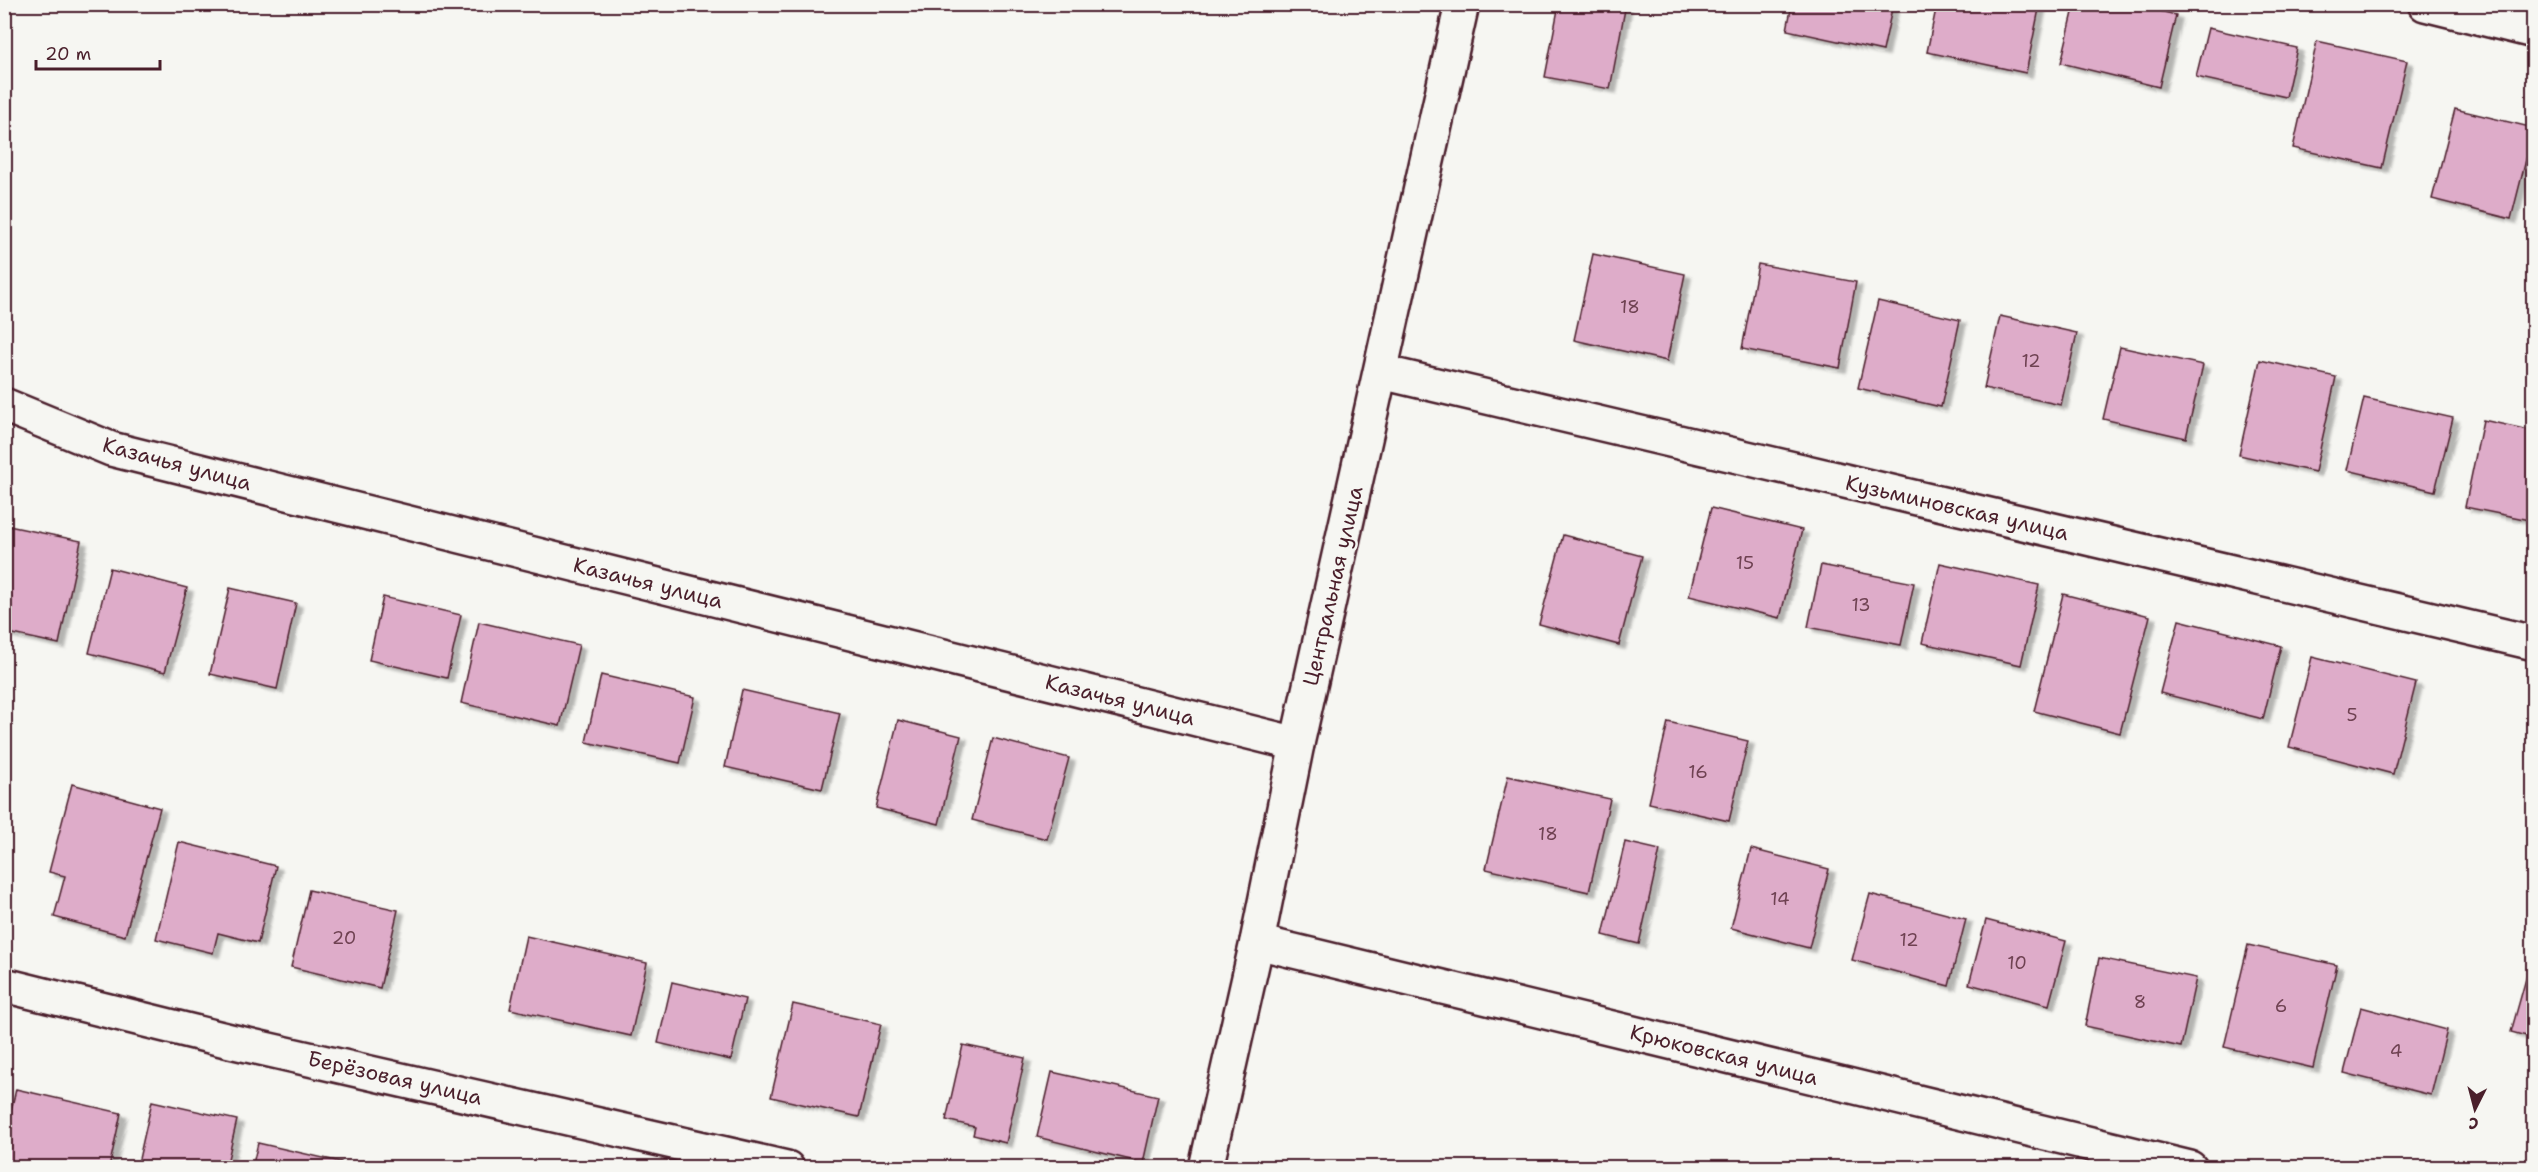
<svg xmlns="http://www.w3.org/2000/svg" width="2538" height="1172" font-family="'Shantell Sans',sans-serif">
<defs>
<filter id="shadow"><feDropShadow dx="6" dy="4" stdDeviation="1.5" flood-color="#0004"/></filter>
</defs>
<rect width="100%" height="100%" fill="#f6f6f2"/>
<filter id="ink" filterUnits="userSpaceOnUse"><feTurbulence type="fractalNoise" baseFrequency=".0167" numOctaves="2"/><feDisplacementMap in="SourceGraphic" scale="12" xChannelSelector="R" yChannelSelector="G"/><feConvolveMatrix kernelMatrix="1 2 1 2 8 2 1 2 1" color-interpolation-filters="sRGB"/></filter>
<g filter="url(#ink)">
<!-- building -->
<g fill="#deacc9" stroke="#4a1f2b" stroke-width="1.5" filter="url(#shadow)">
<polygon points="1559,4 1626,4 1610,89 1545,77"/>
<polygon points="1792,4 1893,4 1883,51 1787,30"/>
<polygon points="1937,4 2040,4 2026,73 1927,52"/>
<polygon points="2075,4 2132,4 2176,15 2159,87 2061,63"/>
<polygon points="2208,28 2297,48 2286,97 2196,77"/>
<polygon points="2317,41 2407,61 2382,168 2293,148"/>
<polygon points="2455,109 2534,128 2511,219 2432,199"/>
<polygon points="1593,254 1685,274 1667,361 1574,340"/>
<polygon points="1758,264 1856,282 1840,368 1742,349"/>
<polygon points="1878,301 1960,320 1941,407 1858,388"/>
<polygon points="2000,316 2077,333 2061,405 1984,388"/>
<polygon points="2120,347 2203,365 2186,438 2103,419"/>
<polygon points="2260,360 2336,377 2315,472 2239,455"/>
<polygon points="2364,398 2453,418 2435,491 2347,470"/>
<polygon points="2483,420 2534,431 2534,521 2465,507"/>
<polygon points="1711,508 1802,530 1780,618 1689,596"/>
<polygon points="4,525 81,541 59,644 4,632"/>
<polygon points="1563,535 1642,556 1619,645 1539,624"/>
<polygon points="1940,563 2039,585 2021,665 1922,643"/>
<polygon points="1821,565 1914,583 1901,645 1808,627"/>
<polygon points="110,568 187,588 165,672 89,653"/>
<polygon points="230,588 296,603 277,689 210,674"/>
<polygon points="2063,594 2150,616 2120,733 2034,711"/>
<polygon points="383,597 461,615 447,678 369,660"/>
<polygon points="2179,620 2281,646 2263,719 2160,693"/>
<polygon points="479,622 579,645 560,726 461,703"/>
<polygon points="2312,657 2416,683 2393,774 2289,747"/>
<polygon points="601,675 695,697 680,763 586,742"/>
<polygon points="742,690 840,713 822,789 725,767"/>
<polygon points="898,720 961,736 939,824 876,808"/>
<polygon points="1668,722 1748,741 1729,821 1649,803"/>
<polygon points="993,738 1069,758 1047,839 972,820"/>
<polygon points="1508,776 1610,799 1589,892 1486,869"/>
<polygon points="72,784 160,808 125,936 54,917 65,876 49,872"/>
<polygon points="179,842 276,866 258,943 218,933 213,953 156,939"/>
<polygon points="1625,842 1660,850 1639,944 1603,935"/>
<polygon points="1751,849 1829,869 1809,948 1731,928"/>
<polygon points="309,890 398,910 380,988 291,967"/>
<polygon points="1870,894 1966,919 1949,986 1852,960"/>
<polygon points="1986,920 2066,941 2049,1005 1969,984"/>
<polygon points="526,936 647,963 631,1036 510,1009"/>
<polygon points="2248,945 2337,965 2313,1068 2224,1047"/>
<polygon points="2534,950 2534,1038 2511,1032"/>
<polygon points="2099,958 2196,978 2181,1047 2085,1026"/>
<polygon points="672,982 745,999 731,1060 658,1043"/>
<polygon points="793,1004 881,1024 859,1117 771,1097"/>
<polygon points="2361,1007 2447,1030 2431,1095 2344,1073"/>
<polygon points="963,1045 1025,1058 1006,1143 973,1135 975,1127 946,1120"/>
<polygon points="1052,1072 1158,1096 1143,1163 1037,1137"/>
<polygon points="16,1089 121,1113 109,1168 34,1168 4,1161 4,1141"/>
<polygon points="152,1101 237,1120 226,1168 137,1168"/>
<polygon points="258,1143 341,1162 340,1168 252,1168"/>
</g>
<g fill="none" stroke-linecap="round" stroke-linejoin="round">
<defs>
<g id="minor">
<polyline points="2425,4 2534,31"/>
<polyline points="1381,372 2534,643"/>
<polyline points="4,405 111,449 1297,744"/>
<polyline points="1257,942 2190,1168"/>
<polyline points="4,985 230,1041 787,1168"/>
<polyline points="1206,1168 1257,942 1297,744 1462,4"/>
</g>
</defs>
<!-- minor casing -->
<use href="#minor" stroke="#4a1f2b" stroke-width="38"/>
<!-- minor -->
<use href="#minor" stroke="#f6f6f2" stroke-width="33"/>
</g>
</g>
<g text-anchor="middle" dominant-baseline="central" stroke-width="5" stroke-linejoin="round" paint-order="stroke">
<!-- number labels -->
<g font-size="18" fill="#6f4252">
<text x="1630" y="307">18</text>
<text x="2031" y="361">12</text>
<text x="1745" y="563">15</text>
<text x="1861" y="605">13</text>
<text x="2352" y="715">5</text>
<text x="1698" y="772">16</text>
<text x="1548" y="834">18</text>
<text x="1780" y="899">14</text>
<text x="344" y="938">20</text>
<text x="1909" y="940">12</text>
<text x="2017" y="963">10</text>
<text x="2140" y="1002">8</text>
<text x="2281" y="1006">6</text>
<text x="2396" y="1051">4</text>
</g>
<!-- street labels -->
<g font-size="21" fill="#4a1f2b" stroke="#f6f6f2">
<text transform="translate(177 464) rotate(15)">Казачья улица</text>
<text transform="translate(1957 508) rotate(13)">Кузьминовская улица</text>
<text transform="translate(648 583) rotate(14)">Казачья улица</text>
<text transform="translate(1333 586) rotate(-77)">Центральная улица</text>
<text transform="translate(1120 700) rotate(14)">Казачья улица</text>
<text transform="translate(1724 1055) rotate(14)">Крюковская улица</text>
<text transform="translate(395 1078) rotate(13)">Берёзовая улица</text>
</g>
</g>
<!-- margin -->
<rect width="2538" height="1172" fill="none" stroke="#f6f6f2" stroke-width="24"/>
<rect x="12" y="12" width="2514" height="1148" fill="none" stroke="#4a1f2b" stroke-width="2" filter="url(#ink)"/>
<!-- north arrow -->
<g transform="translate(2475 1109) rotate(186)" stroke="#f6f6f2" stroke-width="4.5" paint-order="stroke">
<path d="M0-4.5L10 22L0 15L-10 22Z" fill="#4a1f2b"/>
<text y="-9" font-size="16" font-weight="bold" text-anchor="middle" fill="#4a1f2b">С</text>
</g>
<!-- scale -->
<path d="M36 60v9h124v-9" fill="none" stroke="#4a1f2b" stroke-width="3"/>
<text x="45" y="60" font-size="18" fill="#4a1f2b" stroke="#f6f6f2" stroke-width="4.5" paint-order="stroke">20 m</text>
</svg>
